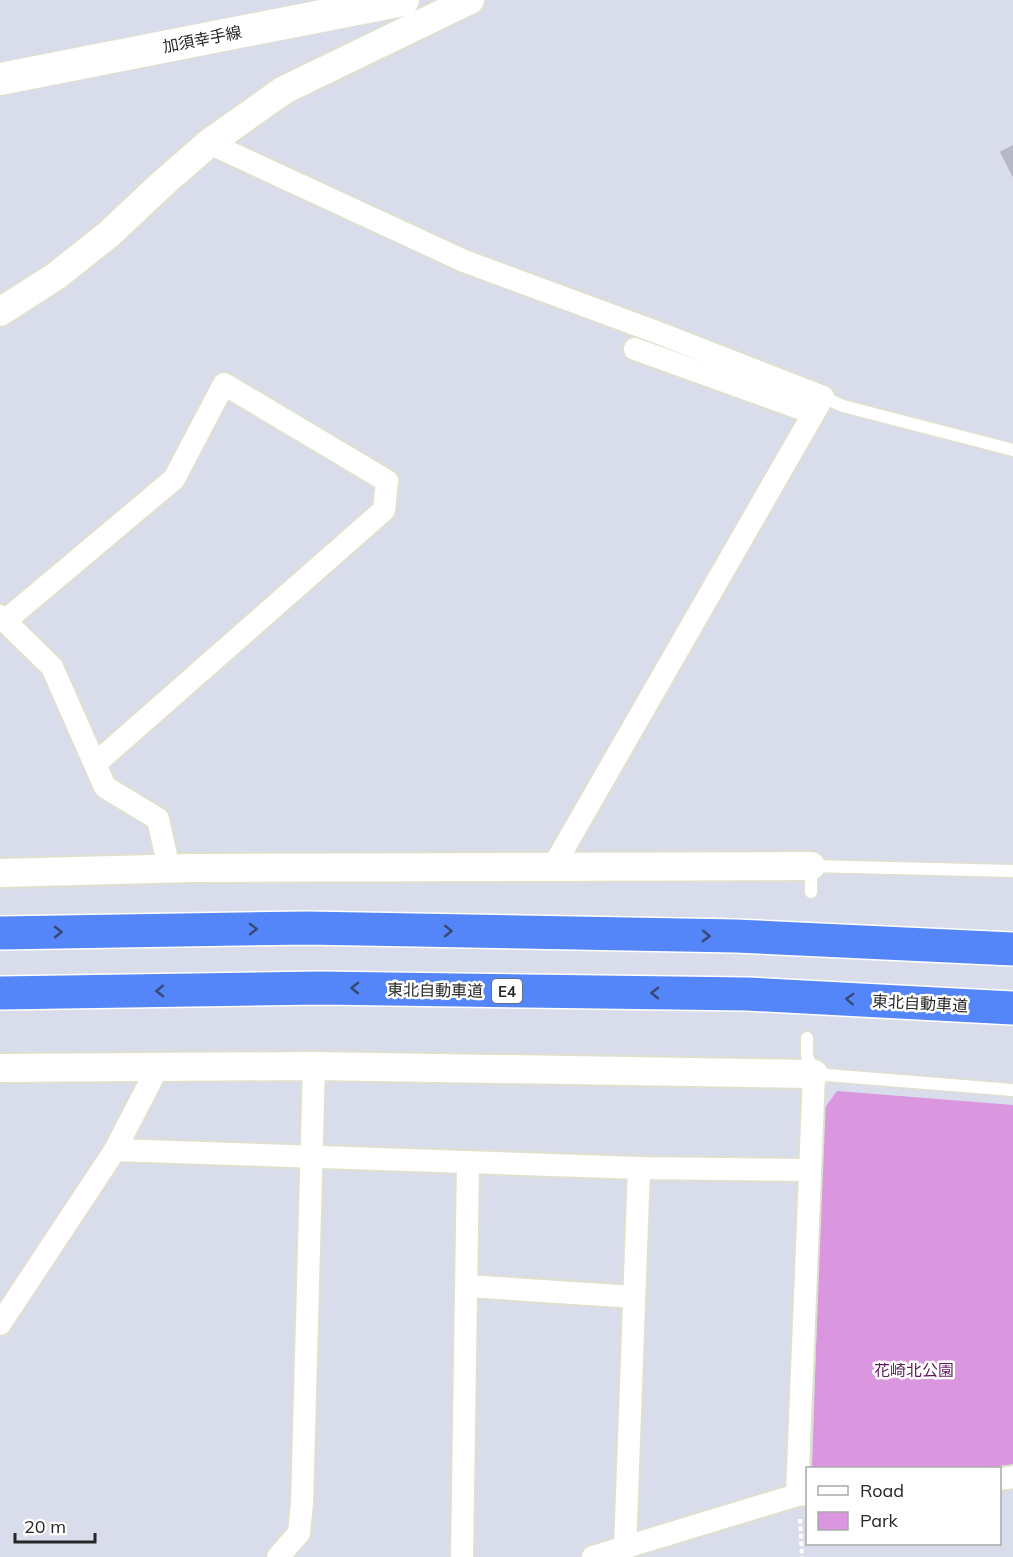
<svg xmlns="http://www.w3.org/2000/svg" width="1013" height="1557" font-family="Mulish,'Noto Sans JP',sans-serif">
<rect width="100%" height="100%" fill="#d9dcea"/>
<!-- green -->
<polygon fill="#da96df" points="837,1091 1013,1105 1013,1468 812,1468 824,1109"/>
<!-- building -->
<polygon fill="#b8b9c5" stroke="#b3b4c4" stroke-width="1.5" points="1013,146 1013,176 1001,152"/>
<g fill="none" stroke-linecap="round" stroke-linejoin="round">
<defs>
<g id="service">
<polyline points="823,397 843,406 1013,450"/>
<polyline points="811,892 811,866 1013,871"/>
<polyline points="807,1038 807,1056 814,1074 1013,1090"/>
</g>
<g id="minor">
<polyline points="209,143 464,261 659,333 823,397 553,867"/>
<polyline points="635,349 813,413"/>
<polyline points="0,616 52,667 105,787 158,819 169,869"/>
<polyline points="5,621 174,479 224,384 387,481 384,510 95,764"/>
<polyline points="115,1150 639,1168 809,1170"/>
<polyline points="468,1286 634,1297"/>
<polyline points="0,1324 115,1150 158,1067"/>
<polyline points="1000,1479 1013,1477"/>
<polyline points="797,1495 814,1074"/>
<polyline points="625,1549 639,1168"/>
<polyline points="278,1557 299,1533 302,1503 314,1066"/>
<polyline points="462,1557 468,1162"/>
<polyline points="593,1557 797,1495 808,1494"/>
</g>
<g id="tertiary">
<polyline points="0,312 56,276 109,234 161,185 209,143 284,90 470,0"/>
<polyline points="0,873 191,868 811,866"/>
<polyline points="0,1068 314,1066 814,1074"/>
</g>
<polyline id="secondary" points="0,79 403,0"/>
<g id="motorway">
<polyline points="0,933 307,928 736,936 1013,949"/>
<polyline points="0,993 320,988 747,994 1013,1008"/>
</g>
</defs>
<!-- service casing -->
<use href="#service" stroke="#dfe0ce" stroke-width="15"/>
<!-- minor casing -->
<use href="#minor" stroke="#dfe0ce" stroke-width="26"/>
<!-- tertiary casing -->
<use href="#tertiary" stroke="#dfe0ce" stroke-width="32"/>
<!-- secondary casing -->
<use href="#secondary" stroke="#dfe0ce" stroke-width="34"/>
<!-- motorway casing -->
<use href="#motorway" stroke="#fff" stroke-width="36"/>
<!-- path -->
<polyline stroke="#fff" stroke-width="4" stroke-dasharray="4.5 3" stroke-linecap="butt" points="800,1519 802,1557"/>
<!-- service -->
<use href="#service" stroke="#fff" stroke-width="12"/>
<!-- minor -->
<use href="#minor" stroke="#fff" stroke-width="22"/>
<!-- tertiary -->
<use href="#tertiary" stroke="#fff" stroke-width="28"/>
<!-- secondary -->
<use href="#secondary" stroke="#fff" stroke-width="32"/>
<!-- motorway -->
<use href="#motorway" stroke="#5486f9" stroke-width="33"/>
</g>
<!-- one-way arrows -->
<defs><path id="oneway-chevron" d="M-2-3.5L2.5 0L-2 3.5" fill="none" stroke-width="1.6" stroke-linecap="round" stroke-linejoin="round" transform="scale(1.5)"/></defs>
<g stroke="#374870">
<use href="#oneway-chevron" transform="translate(253 929) rotate(-1)"/>
<use href="#oneway-chevron" transform="translate(448 931) rotate(1)"/>
<use href="#oneway-chevron" transform="translate(58 932) rotate(-1)"/>
<use href="#oneway-chevron" transform="translate(706 936) rotate(1)"/>
<use href="#oneway-chevron" transform="translate(355 988) rotate(-179)"/>
<use href="#oneway-chevron" transform="translate(160 991) rotate(179)"/>
<use href="#oneway-chevron" transform="translate(655 993) rotate(-179)"/>
<use href="#oneway-chevron" transform="translate(850 999) rotate(-177)"/>
</g>
<g text-anchor="middle" dominant-baseline="central" stroke-width="5" stroke-linejoin="round" paint-order="stroke">
<!-- shield labels -->
<rect fill="#fff" stroke="#686868" stroke-width="1.5" x="492" y="979" width="30" height="24" rx="4.5"/>
<g font-size="15" font-weight="bold" fill="#272727">
<text x="507" y="991">E4</text>
</g>
<!-- street labels -->
<g font-size="16" fill="#272727" stroke="#fff">
<text transform="translate(202 39) rotate(-11)">加須幸手線</text>
<text transform="translate(435 990) rotate(1)">東北自動車道</text>
<text transform="translate(920 1003) rotate(3)">東北自動車道</text>
</g>
<!-- park labels -->
<g font-size="16" fill="#611b5d" stroke="#fff">
<text x="914" y="1370">花崎北公園</text>
</g>
</g>
<!-- legend -->
<rect x="806" y="1467" width="195" height="78" fill="#ffffff" stroke="#a9a9a9" stroke-width="1.5"/>
<rect x="818" y="1486" width="30" height="9" fill="#ffffff" stroke="#a9a9a9" stroke-width="1.5"/>
<text x="860" y="1497" font-size="18" fill="#272727">Road</text>
<rect x="818" y="1512" width="30" height="18" fill="#da96df" stroke="#a9a9a9" stroke-width="1.5"/>
<text x="860" y="1527" font-size="18" fill="#272727">Park</text>
<!-- scale -->
<path d="M15 1533v9h80v-9" fill="none" stroke="#272727" stroke-width="3"/>
<text x="24" y="1533" font-size="18" fill="#272727" stroke="#ffffff" stroke-width="4.5" paint-order="stroke">20 m</text>
</svg>
